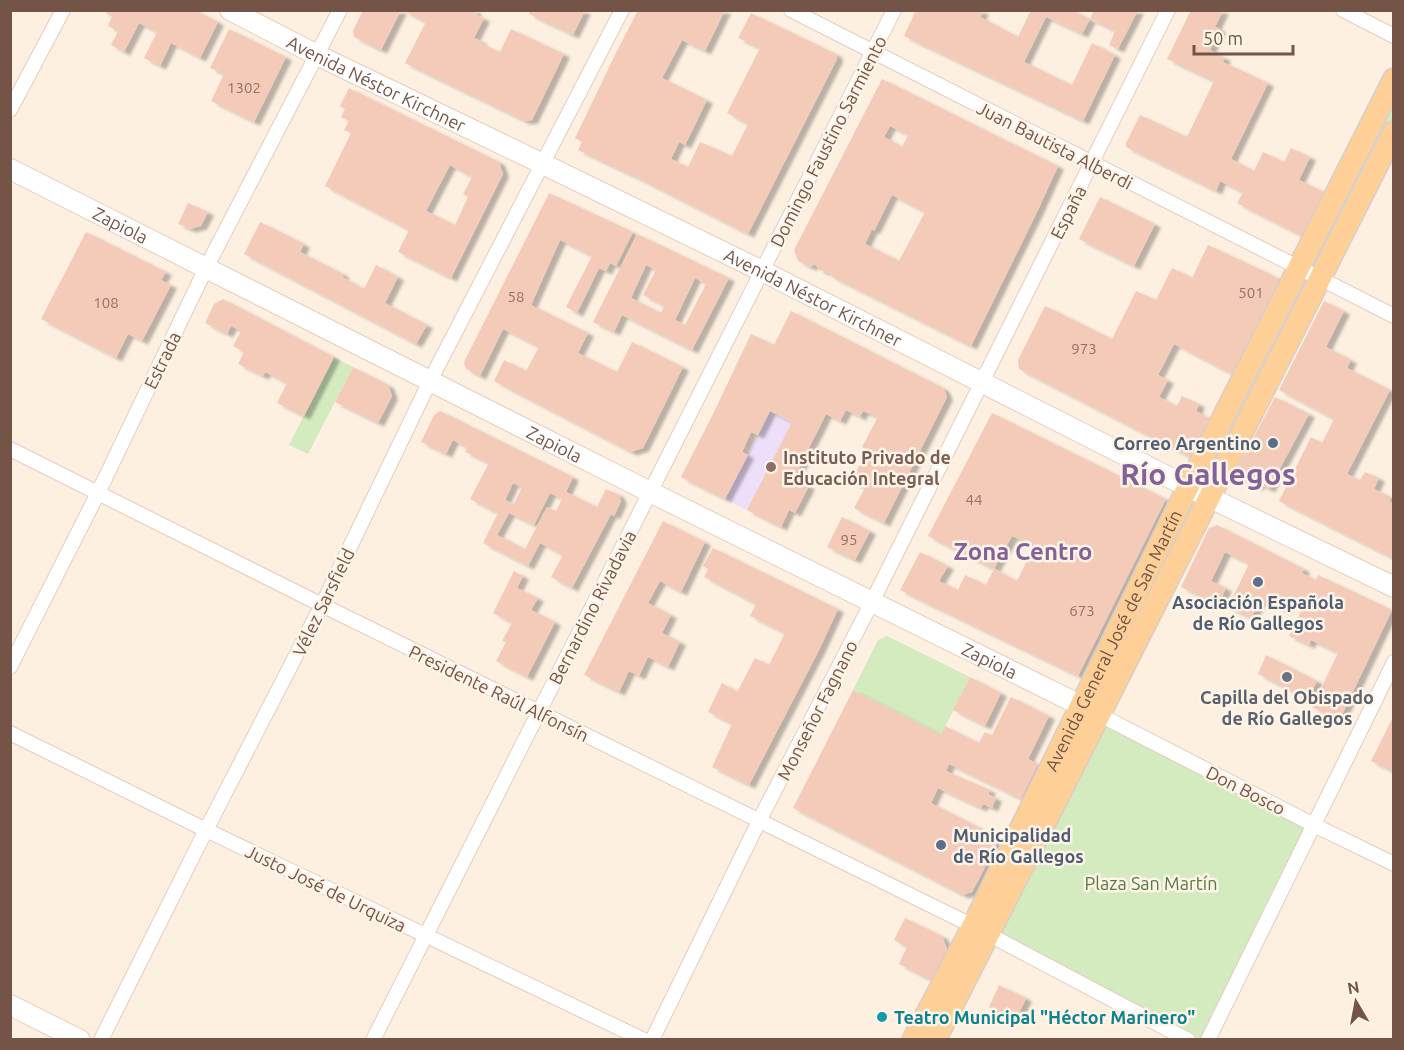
<svg xmlns="http://www.w3.org/2000/svg" width="1404" height="1050" font-family="Ubuntu,sans-serif">
<defs>
<filter id="shadow"><feDropShadow dx="6" dy="3.5" stdDeviation="1.5" flood-color="#0004"/></filter>
</defs>
<rect width="100%" height="100%" fill="#fdf0e1"/>
<!-- education -->
<polygon fill="#eddef9" points="770,411 816,435 771,522 725,499"/>
<!-- green -->
<g fill="#d4eabf">
<polygon points="1393,91 1393,118 1319,268 1313,269 1310,266"/>
<polygon points="334,357 353,367 308,454 289,445"/>
<polygon points="887,636 970,677 941,735 853,690 878,640"/>
<polygon points="1100,715 1314,825 1208,1039 1188,1039 989,935"/>
</g>
<!-- building -->
<g fill="#f3cbb8" fill-rule="evenodd" filter="url(#shadow)">
<polygon points="101,10 195,10 218,22 200,58 171,43 160,66 144,58 157,32 139,23 124,52 111,45 118,31 108,26 112,16"/>
<polygon points="363,10 401,10 381,50 354,37 353,31"/>
<polygon points="402,10 476,10 474,14 484,18 474,38 481,41 480,43 500,52 511,29 564,54 532,120 525,121 405,63 426,22"/>
<polygon points="531,10 585,10 573,35 529,14"/>
<polygon points="638,10 725,10 705,51 682,40 662,78 707,100 685,145 679,142 671,159 688,167 700,142 732,156 748,124 727,113 760,48 738,38 751,13 836,54 837,59 748,234 636,177 578,150 582,142 575,138 615,55"/>
<polygon points="916,10 983,10 980,17 1018,37 1031,10 1072,10 1090,19 1082,34 1046,17 1024,62 1072,85 1092,43 1115,55 1083,121 904,36"/>
<polygon points="1094,10 1138,10 1118,49 1109,45 1115,31 1090,19"/>
<polygon points="1191,10 1223,10 1215,27 1220,29 1210,50 1225,58 1223,62 1268,83 1231,159 1254,171 1263,152 1284,162 1291,148 1310,157 1299,180 1324,192 1302,236 1237,203 1243,192 1220,181 1216,191 1126,147 1126,143 1140,115 1187,137 1214,81 1167,59"/>
<polygon points="229,29 286,57 254,122 211,101 224,74 210,68"/>
<path d="M882 79 1058 166 1037 212 971 346 829 275V273L819 270 815 264 810 267 798 261 794 250ZM890 126 908 135 902 147 884 137ZM892 195 925 212 899 261 865 244 872 229 874 231Z"/>
<path d="M349 88 499 162 503 174 451 278 398 252 409 230 325 186 351 133 344 130 349 121 341 117 345 109 340 106ZM450 165 472 177 463 194 468 197 455 225 426 211Z"/>
<polygon points="549,193 633,232 616,266 610,263 606,271 599,268 577,313 566,307 592,256 560,240 531,305 588,333 578,353 617,372 632,342 683,367 643,448 631,452 494,381 504,360 526,371 539,347 503,329 480,376 466,369 464,362"/>
<polygon points="1100,197 1155,224 1134,266 1079,239"/>
<polygon points="188,203 208,212 201,226 190,229 178,224"/>
<polygon points="260,222 304,244 300,252 343,274 342,277 364,289 376,265 398,277 385,303 427,325 416,344 244,254"/>
<polygon points="86,232 166,272 161,280 171,285 142,341 128,334 116,358 41,319"/>
<path d="M637 234 729 278 692 350 622 315 614 332 593 322ZM646 265 656 270 643 295 664 306 661 313 631 298ZM695 278 706 284 685 325 675 320Z"/>
<polygon points="1208,245 1276,277 1278,282 1232,374 1174,344 1158,375 1168,380 1159,397 1177,406 1182,396 1199,404 1196,411 1210,419 1190,457 1019,369 1018,360 1045,306 1112,339 1136,291 1156,300 1172,268 1192,278"/>
<polygon points="223,299 334,357 304,416 277,403 287,383 265,372 263,376 238,364 244,352 233,346 241,331 231,326 227,334 205,323 214,304"/>
<polygon points="1324,301 1344,311 1326,347 1351,360 1347,368 1390,390 1347,474 1360,480 1365,472 1379,478 1374,489 1391,497 1389,501 1394,504 1394,559 1279,501 1311,437 1322,443 1334,419 1279,390"/>
<polygon points="791,311 943,388 947,397 884,523 854,508 865,488 851,481 868,450 862,447 878,417 863,411 860,417 846,410 840,421 826,414 794,478 809,486 795,513 789,510 781,527 747,510 792,422 770,411 758,435 751,432 742,452 748,455 725,499 681,477 713,414 751,334 774,345"/>
<polygon points="353,367 388,385 392,396 378,423 335,402"/>
<polygon points="1275,397 1309,414 1269,489 1259,484 1257,487 1237,477 1236,471"/>
<path d="M440 411 573 477 566 492 597 507 606 489 618 494 621 501 614 516 611 514 572 588 551 577 563 555 540 543 528 566 483 543 498 513 470 499 489 463 465 452 467 448 453 440 446 454 421 442 434 415ZM513 483 522 487 514 504 505 500ZM550 493 562 499 556 511 547 507 525 549 497 535 509 513 534 525Z"/>
<polygon points="992,413 1166,499 1078,676 900,590 920,552 948,566 939,581 958,590 965,575 986,585 994,569 1017,581 1034,546 1012,536 994,569 928,536"/>
<polygon points="842,517 870,531 855,560 827,547"/>
<polygon points="663,521 705,542 681,592 660,581 648,603 671,615 662,633 680,642 668,667 648,657 639,676 629,671 619,692 584,675"/>
<polygon points="1217,525 1304,569 1302,573 1316,580 1318,575 1392,610 1339,721 1312,707 1338,653 1311,640 1309,645 1289,636 1302,609 1289,603 1285,611 1266,601 1265,604 1260,601 1251,618 1228,607 1249,564 1225,552 1211,581 1226,588 1218,605 1181,587 1209,528"/>
<polygon points="713,548 838,609 819,650 749,785 712,767 732,724 708,712 722,683 737,692 755,658 769,665 785,633 750,616 756,604 704,577 708,569 703,566"/>
<polygon points="514,571 523,576 517,588 538,598 531,610 555,622 527,677 496,661 506,642 502,641 512,623 493,613"/>
<polygon points="1266,655 1317,681 1308,699 1258,674"/>
<polygon points="970,677 1001,693 985,726 953,710"/>
<polygon points="853,690 941,735 945,726 979,743 985,732 992,735 1011,697 1049,716 1028,759 1038,764 1021,799 949,764 946,771 990,790 988,794 996,798 992,808 983,804 981,808 938,788 931,803 1000,838 972,892 963,895 793,808"/>
<polygon points="1394,715 1394,772 1371,761"/>
<polygon points="905,918 942,936 947,949 931,980 899,964 907,947 894,940"/>
<polygon points="999,985 1026,998 1016,1020 989,1007"/>
</g>
<g fill="none" stroke-linecap="round" stroke-linejoin="round">
<defs>
<g id="street">
<polyline points="791,10 1394,316"/>
<polyline points="1343,10 1394,36"/>
<polyline points="10,110 63,10"/>
<polyline points="10,449 322,605 973,926 1188,1040"/>
<polyline points="10,667 98,493 206,268 340,10"/>
<polyline points="1100,715 1314,825 1394,864"/>
<polyline points="10,733 206,830 644,1040"/>
<polyline points="101,1040 206,830 322,605 430,381 622,10"/>
<polyline points="373,1040 894,10"/>
<polyline points="652,1040 759,821 872,602 1168,10"/>
<polyline points="1208,1040 1394,662"/>
</g>
<g id="secondary">
<path id="s1" d="M230 10 317 55 543 164 762 271 1188 487 1394 587"/>
<path id="s2" d="M10 169 650 492 1094 712"/>
<polyline points="10,1005 80,1040"/>
</g>
<g id="primary">
<path id="s3" d="M913 1040 973 926 1188 487 1394 79"/>
<polyline points="935,1040 1394,132"/>
</g>
</defs>
<!-- street casing -->
<use href="#street" stroke="#e3cdc0" stroke-width="16"/>
<!-- secondary casing -->
<use href="#secondary" stroke="#e8cebc" stroke-width="22"/>
<!-- primary casing -->
<use href="#primary" stroke="#d8cfcb" stroke-width="24"/>
<!-- street -->
<use href="#street" stroke="#fff" stroke-width="14"/>
<!-- secondary -->
<use href="#secondary" stroke="#fff" stroke-width="20"/>
<!-- primary -->
<use href="#primary" stroke="#fed097" stroke-width="21"/>
</g>
<!-- markers -->
<g fill="#5c6f8a" stroke="#fff4e8" stroke-width="2">
<circle cx="1273" cy="443" r="6"/>
<circle cx="1258" cy="582" r="6"/>
<circle cx="941" cy="845" r="6"/>
</g>
<circle fill="#8d6e63" stroke="#fff4e8" stroke-width="2" cx="771" cy="467" r="6"/>
<circle fill="#6b7280" stroke="#fff4e8" stroke-width="2" cx="1287" cy="677" r="6"/>
<circle fill="#0f9aa8" stroke="#fff4e8" stroke-width="2" cx="882" cy="1017" r="6"/>
<g text-anchor="middle" dominant-baseline="central" stroke-width="5" stroke-linejoin="round" paint-order="stroke">
<!-- number labels -->
<g font-size="15" fill="#947263">
<text x="244" y="87">1302</text>
<text x="1251" y="292">501</text>
<text x="516" y="296">58</text>
<text x="106" y="302">108</text>
<text x="1084" y="348">973</text>
<text x="974" y="499">44</text>
<text x="849" y="539">95</text>
<text x="1082" y="610">673</text>
</g>
<!-- street labels -->
<g font-size="18" fill="#745447" stroke="#fff4e8">
<text stroke="none"><textPath href="#s1" startOffset="164">Avenida Néstor Kirchner</textPath></text>
<text transform="translate(828 141) rotate(-63)">Domingo Faustino Sarmiento</text>
<text transform="translate(1055 145) rotate(27)">Juan Bautista Alberdi</text>
<text transform="translate(1068 212) rotate(-63)">España</text>
<text stroke="none"><textPath href="#s2" startOffset="124">Zapiola</textPath></text>
<text stroke="none"><textPath href="#s1" startOffset="650">Avenida Néstor Kirchner</textPath></text>
<text transform="translate(162 360) rotate(-64)">Estrada</text>
<text stroke="none"><textPath href="#s2" startOffset="610">Zapiola</textPath></text>
<text transform="translate(323 602) rotate(-64)">Vélez Sarsfield</text>
<text transform="translate(592 607) rotate(-63)">Bernardino Rivadavia</text>
<text stroke="none"><textPath href="#s3" startOffset="447">Avenida General José de San Martín</textPath></text>
<text stroke="none"><textPath href="#s2" startOffset="1096">Zapiola</textPath></text>
<text transform="translate(499 693) rotate(26)">Presidente Raúl Alfonsín</text>
<text transform="translate(817 710) rotate(-63)">Monseñor Fagnano</text>
<text transform="translate(1246 790) rotate(27)">Don Bosco</text>
<text transform="translate(326 888) rotate(26)">Justo José de Urquiza</text>
</g>
<!-- service labels -->
<g font-size="18" font-weight="bold" fill="#4e5e75" stroke="#fff4e8" text-anchor="end">
<text x="1261" y="443">Correo Argentino</text>
<text x="1258" y="602" text-anchor="middle">Asociación Española<tspan x="1258" dy="21">de Río Gallegos</tspan></text>
<text x="953" y="835" text-anchor="start">Municipalidad<tspan x="953" dy="21">de Río Gallegos</tspan></text>
</g>
<!-- education labels -->
<g font-size="18" font-weight="bold" fill="#785e54" stroke="#fff4e8" text-anchor="start">
<text x="783" y="457">Instituto Privado de<tspan x="783" dy="21">Educación Integral</tspan></text>
</g>
<!-- worship labels -->
<g font-size="18" font-weight="bold" fill="#5b616d" stroke="#fff4e8">
<text x="1287" y="697">Capilla del Obispado<tspan x="1287" dy="21">de Río Gallegos</tspan></text>
</g>
<!-- park labels -->
<g font-size="18" fill="#557b3f" stroke="#fff4e8">
<text x="1151" y="883">Plaza San Martín</text>
</g>
<!-- culture labels -->
<g font-size="18" font-weight="bold" fill="#0d838f" stroke="#fff4e8" text-anchor="start">
<text x="894" y="1017">Teatro Municipal "Héctor Marinero"</text>
</g>
<!-- district labels -->
<g font-size="24" font-weight="bold" fill="#826298" stroke="#fff4e8">
<text x="1023" y="551">Zona Centro</text>
</g>
<!-- town labels -->
<g font-size="30" font-weight="bold" fill="#826298" stroke="#fff4e8">
<text x="1208" y="474">Río Gallegos</text>
</g>
</g>
<!-- border -->
<rect width="1404" height="1050" fill="none" stroke="#745447" stroke-width="24"/>
<!-- north arrow -->
<g transform="translate(1356 1002) rotate(350)" stroke="#fff4e8" stroke-width="4.5" paint-order="stroke">
<path d="M0-4.5L10 22L0 15L-10 22Z" fill="#745447"/>
<text y="-9" font-size="16" font-weight="bold" text-anchor="middle" fill="#745447">N</text>
</g>
<!-- scale -->
<path d="M1194 45v9h99v-9" fill="none" stroke="#745447" stroke-width="3"/>
<text x="1203" y="45" font-size="18" fill="#745447" stroke="#fff4e8" stroke-width="4.5" paint-order="stroke">50 m</text>
</svg>
